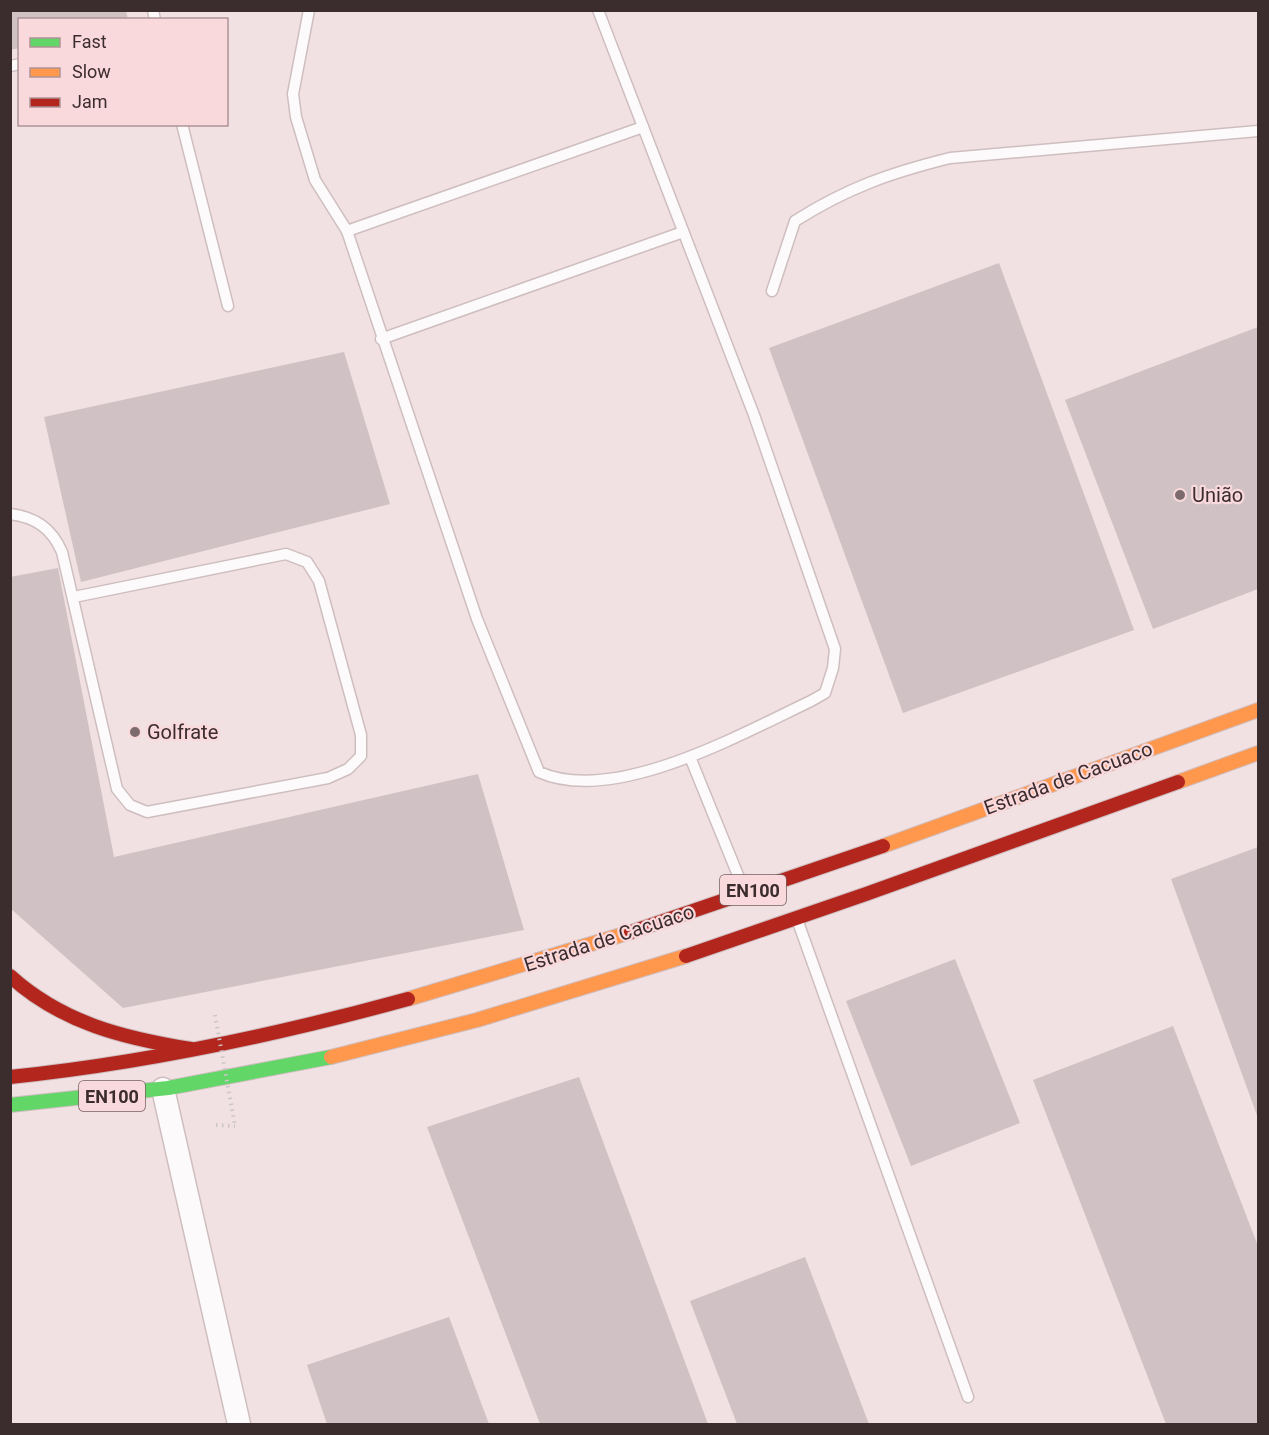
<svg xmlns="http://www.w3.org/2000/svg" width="1269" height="1435" font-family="Roboto,sans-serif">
<rect width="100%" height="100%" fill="#f2e1e2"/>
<!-- building -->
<g fill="#cfc1c4">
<polygon points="10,10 126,10 128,20 20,20 20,48 10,50"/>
<polygon points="999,263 1134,630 903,713 769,348"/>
<polygon points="1258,327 1258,589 1153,629 1065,400"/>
<polygon points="344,352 390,504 81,582 44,417"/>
<polygon points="58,568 114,857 478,774 524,930 123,1008 10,908 10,577"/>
<polygon points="1258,847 1258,1118 1171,879"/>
<polygon points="955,959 1020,1123 911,1166 846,1001"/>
<polygon points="1173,1026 1258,1246 1258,1424 1166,1424 1033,1080"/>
<polygon points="579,1077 708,1424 540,1424 427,1127"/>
<polygon points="805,1257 869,1424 737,1424 690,1301"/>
<polygon points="449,1317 489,1424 327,1424 307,1365"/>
</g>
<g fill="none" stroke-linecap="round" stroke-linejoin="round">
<defs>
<g id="lane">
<polyline points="153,10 155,20"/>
<path d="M309 10 293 94 296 117 315 180 347 231 477 619 539 772C614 806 743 733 811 701L825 693 833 668 835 649 754 415 598 10"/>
<polyline points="10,66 20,64"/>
<polyline points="182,124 228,306"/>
<polyline points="347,231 643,127"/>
<path d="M772 291 795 221C847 188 890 173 950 158L1258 131"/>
<polyline points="381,339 683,232"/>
<path d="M10 514C36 517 52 529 62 552L117 789 130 805 147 812 328 778 348 769 361 756V735L319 581 307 562 286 554 74 597"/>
<polyline points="690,757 744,890"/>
<polyline points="798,922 968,1397"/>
</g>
<polyline id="street" points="163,1089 239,1424"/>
<polyline id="fast" points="10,1105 168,1088 331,1057"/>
<g id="slow">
<polyline points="1178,782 1258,753"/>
<polyline points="883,846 1258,710"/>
<polyline points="408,999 631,932"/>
<polyline points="331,1057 477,1020 686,956"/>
</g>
<g id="jam">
<polyline points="631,932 883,846"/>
<polyline points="686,956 866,894 1178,782"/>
<path d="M10 976C62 1023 123 1038 191 1049"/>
<path d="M10 1077C145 1063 277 1035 408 999"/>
</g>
</defs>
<!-- lane casing -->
<use href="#lane" stroke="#cebec0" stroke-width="13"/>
<!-- street casing -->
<use href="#street" stroke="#cebec0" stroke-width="25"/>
<!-- fast casing -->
<use href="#fast" stroke="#cebec0" stroke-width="16"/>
<!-- slow casing -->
<use href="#slow" stroke="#cebec0" stroke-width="16"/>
<!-- jam casing -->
<use href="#jam" stroke="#cebec0" stroke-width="16"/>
<!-- path -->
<polyline stroke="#cbc6c6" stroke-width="4" stroke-dasharray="1.5 4.5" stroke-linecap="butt" points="216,1125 235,1126"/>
<!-- lane -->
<use href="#lane" stroke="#fdfafb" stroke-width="10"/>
<!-- street -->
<use href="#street" stroke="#fdfafb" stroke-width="22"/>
<!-- fast -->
<use href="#fast" stroke="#63d668" stroke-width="14"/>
<!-- slow -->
<use href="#slow" stroke="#ff974d" stroke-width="14"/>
<!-- jam -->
<use href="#jam" stroke="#b3261e" stroke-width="14"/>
<!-- path-bridge -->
<polyline stroke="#cbc6c6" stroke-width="4" stroke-dasharray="1.5 4.5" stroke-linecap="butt" points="215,1015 235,1126"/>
</g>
<!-- markers -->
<g fill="#7b6b6c" stroke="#fad9dc" stroke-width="2">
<circle cx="1180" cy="495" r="6"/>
<circle cx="135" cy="732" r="6"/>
</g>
<g text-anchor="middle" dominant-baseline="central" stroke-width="4.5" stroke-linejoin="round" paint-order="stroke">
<!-- shield labels -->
<g fill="#fad9dc" stroke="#746062" stroke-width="1.5">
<rect x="720" y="875" width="66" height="30" rx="4.5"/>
<rect x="79" y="1081" width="66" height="30" rx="4.5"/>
</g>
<g font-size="18" font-weight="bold" fill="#3b2c2d">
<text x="753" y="890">EN100</text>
<text x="112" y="1096">EN100</text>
</g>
<!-- poi labels -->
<g font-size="20" fill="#3b2c2d" stroke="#fad9dc" text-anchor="start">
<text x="1192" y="495">União</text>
<text x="147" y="732">Golfrate</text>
</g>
<!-- street labels -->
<g font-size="20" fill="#3b2c2d" stroke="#fad9dc">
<text transform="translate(1068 778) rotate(-20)">Estrada de Cacuaco</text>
<text transform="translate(609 938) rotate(-18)">Estrada de Cacuaco</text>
</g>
</g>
<!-- border -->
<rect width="1269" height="1435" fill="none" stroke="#3b2c2d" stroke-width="24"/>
<!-- legend -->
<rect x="18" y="18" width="210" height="108" fill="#fad9dc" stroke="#ae9496" stroke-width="1.5"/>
<rect x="30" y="38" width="30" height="9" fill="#63d668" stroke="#ae9496" stroke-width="1.5"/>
<text x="72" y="48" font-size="18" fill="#3b2c2d">Fast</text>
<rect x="30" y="68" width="30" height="9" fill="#ff974d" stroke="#ae9496" stroke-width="1.5"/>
<text x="72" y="78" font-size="18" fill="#3b2c2d">Slow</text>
<rect x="30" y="98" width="30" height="9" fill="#b3261e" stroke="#ae9496" stroke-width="1.5"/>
<text x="72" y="108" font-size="18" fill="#3b2c2d">Jam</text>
</svg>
